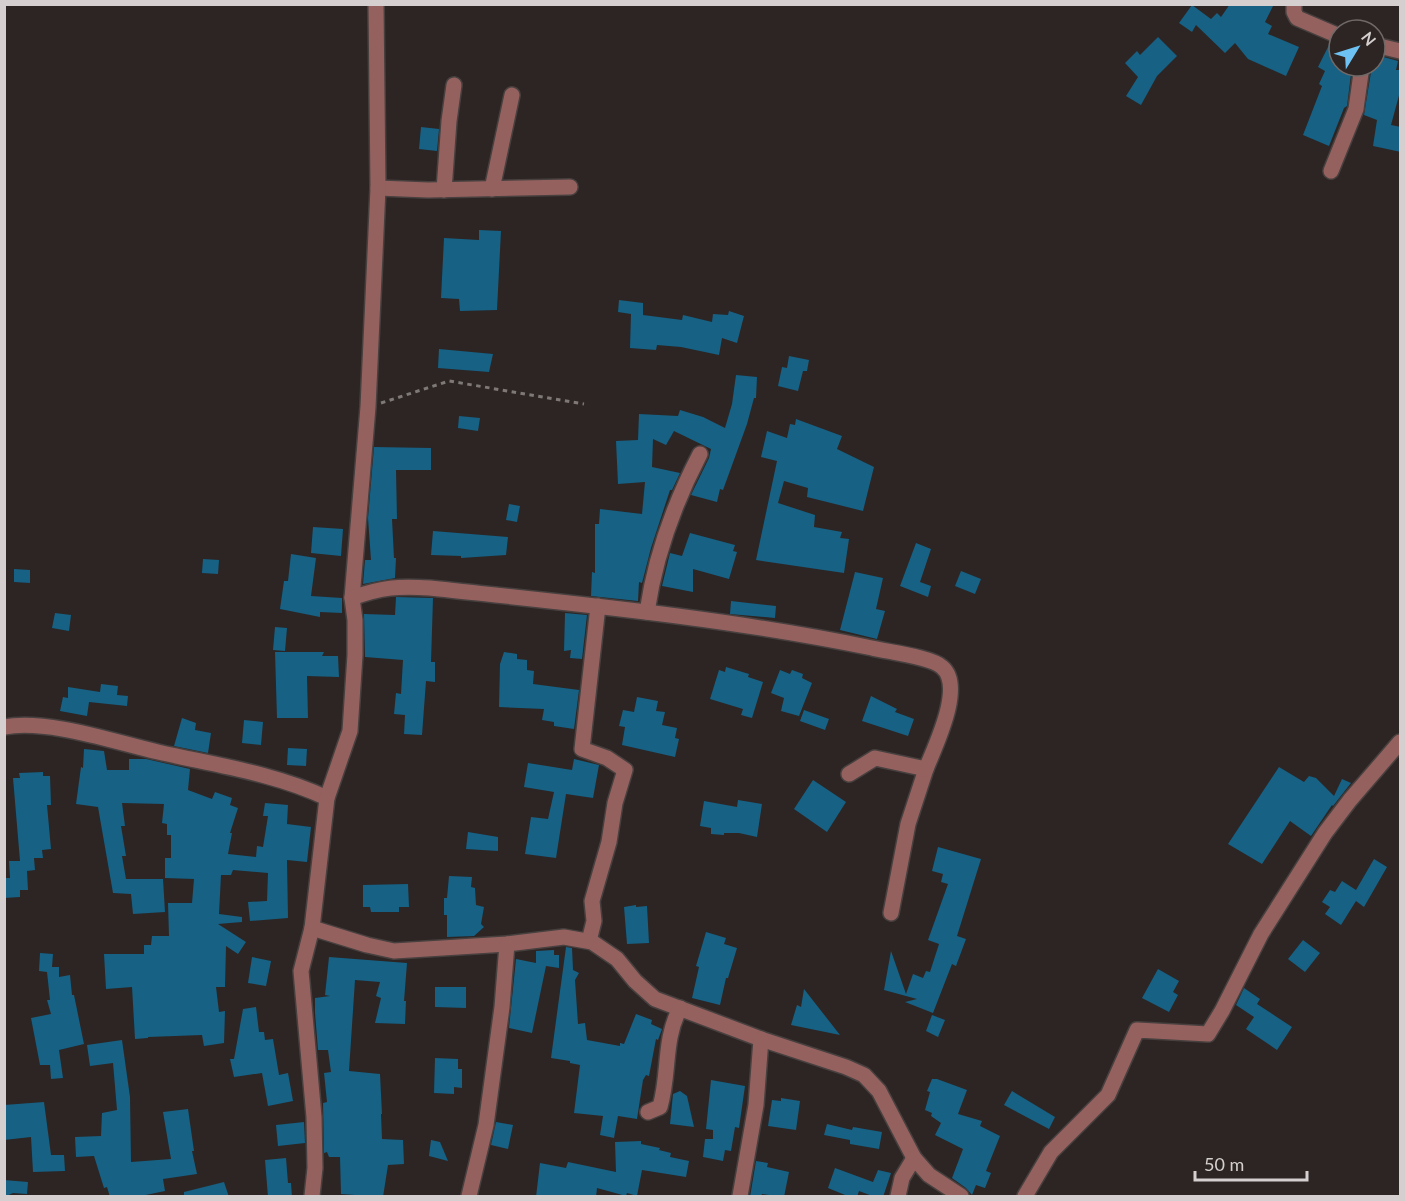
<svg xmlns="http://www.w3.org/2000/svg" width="1405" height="1201" font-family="Lato,sans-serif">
<rect width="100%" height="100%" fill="#2c2524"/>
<!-- building -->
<g fill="#166184">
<polygon points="1230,4 1274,4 1265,22 1272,26 1268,34 1299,47 1286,76 1248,59 1235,43 1225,53 1196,25 1192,32 1179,23 1192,5 1211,19 1217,13 1221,17"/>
<polygon points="1158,37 1177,56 1157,76 1141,105 1126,96 1138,77 1125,63 1137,51 1140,55"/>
<polygon points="1330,43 1339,46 1339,66 1352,66 1347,106 1344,108 1329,146 1303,135 1322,86 1319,84 1325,71 1318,67"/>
<polygon points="1376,55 1398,61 1396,70 1401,70 1401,88 1391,125 1401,127 1401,152 1373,146 1377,120 1364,115 1372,66 1375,66"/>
<polygon points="421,127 439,129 437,151 419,149"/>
<polygon points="479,230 501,231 497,310 460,311 459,299 441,298 444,238 479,240"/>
<polygon points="619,300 643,303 643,315 682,320 683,315 712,322 713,314 728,315 729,311 744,316 737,343 722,338 719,355 681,347 657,345 656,350 630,348 631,314 618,312"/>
<polygon points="439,349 493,354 489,372 438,368"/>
<polygon points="789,356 809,360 807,371 803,371 798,391 778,386 782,367 787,368"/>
<polygon points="736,375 757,377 756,398 754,398 747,424 723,490 720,489 717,502 691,495 709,458 711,449 674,431 666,445 653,439 652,467 680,473 672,490 670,490 651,548 642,583 639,582 638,601 591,596 592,572 595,573 595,524 599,524 600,509 642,514 645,482 618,484 616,441 638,440 639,414 678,416 680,410 703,417 725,428 732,404"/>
<polygon points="459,416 480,418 478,431 458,428"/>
<polygon points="796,419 842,436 837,449 874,467 863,511 807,497 808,488 784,481 778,503 815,515 814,527 842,532 840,538 849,539 844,573 756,560 777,461 761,457 767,431 787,438 790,424 795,425"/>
<polygon points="374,447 431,448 431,470 396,470 397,519 392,519 394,558 396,558 395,578 363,584 365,560 371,560 368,518"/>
<polygon points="509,504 520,506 517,522 506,520"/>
<polygon points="313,527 343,529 341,556 311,553"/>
<polygon points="433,531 508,537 506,555 461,558 461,556 431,555"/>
<polygon points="690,533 735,545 733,551 737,552 729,579 693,569 693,592 662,586 670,553 682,556"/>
<polygon points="916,543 931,549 920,582 931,586 928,597 900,586"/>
<polygon points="291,554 316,558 311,596 342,598 342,613 320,612 320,617 280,609 284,581 288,581"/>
<polygon points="203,559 219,560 218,574 202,573"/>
<polygon points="14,569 30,570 30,583 14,582"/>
<polygon points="961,571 981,579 975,594 955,586"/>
<polygon points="855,572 883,578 876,609 885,611 877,639 840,630"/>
<polygon points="396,597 433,598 431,662 435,662 435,682 426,681 422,735 404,734 405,715 394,714 396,693 401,694 403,660 365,657 364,614 395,615"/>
<polygon points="731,601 776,606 775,618 730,614"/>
<polygon points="55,613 71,615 69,631 52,628"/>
<polygon points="565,613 587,615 582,659 570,658 571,650 564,651"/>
<polygon points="275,627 287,628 285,651 273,650"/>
<polygon points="275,652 324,652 322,656 338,656 339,677 307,676 308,718 277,718"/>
<polygon points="504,652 517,654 517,659 527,660 527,670 534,671 533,684 579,690 574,729 554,726 554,722 542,720 544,709 499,707 500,664"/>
<polygon points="726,667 749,674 748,677 763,682 752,718 741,715 743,709 710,699 719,670 725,672"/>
<polygon points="780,670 790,674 792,670 803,674 802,678 812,683 799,716 781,711 784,698 771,693"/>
<polygon points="101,684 118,686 117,695 128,696 127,706 89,702 87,716 60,711 63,697 68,698 68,687 100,692"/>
<polygon points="871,696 897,709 895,712 914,719 908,736 862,721"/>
<polygon points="637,697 658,701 656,711 665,712 662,725 677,728 675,738 679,739 675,757 622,745 625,727 619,726 623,710 634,712"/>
<polygon points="804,710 829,719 825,730 800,721"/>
<polygon points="182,718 196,723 195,730 211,733 208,753 174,746"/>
<polygon points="244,720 263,722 261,745 242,743"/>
<polygon points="288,748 307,749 306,766 287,765"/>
<polygon points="84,749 104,751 107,770 129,770 129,759 146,759 190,769 188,790 212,799 215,792 232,798 230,805 238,808 230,833 232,833 228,854 256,857 257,846 263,847 268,816 263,816 265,803 288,805 287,824 311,827 307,862 287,860 288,918 250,921 248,902 267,901 268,873 233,870 231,875 221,875 219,914 242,917 242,922 218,924 246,942 238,954 226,946 225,987 216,987 219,1012 225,1011 224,1043 204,1046 202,1035 148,1037 148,1038 135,1039 132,987 106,989 104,954 144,954 144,945 151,945 152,936 169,936 168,903 192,903 194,879 165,878 165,858 171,858 171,835 167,835 167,824 162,823 164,804 122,803 125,826 121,826 126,856 122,856 126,879 163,879 165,912 133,914 131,894 113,893 98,807 76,804 81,767 83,768"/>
<polygon points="574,759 599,765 593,798 566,794 556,858 525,854 531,817 548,819 554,792 524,787 528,763 572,770"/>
<polygon points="1279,767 1304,782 1309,776 1316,778 1334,796 1342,779 1351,783 1333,806 1332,805 1311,836 1290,821 1262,864 1228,844"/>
<polygon points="43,772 43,776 50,776 51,805 47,805 51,849 42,850 43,858 34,858 35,870 27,871 28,890 20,890 20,897 4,898 4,878 10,878 9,861 20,861 13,778 20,778 19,773"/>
<polygon points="813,780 846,802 827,832 794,809"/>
<polygon points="738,800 762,804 757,837 739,833 724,833 724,835 711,834 711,828 700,826 704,801 737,807"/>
<polygon points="468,832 498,837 498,851 466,849"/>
<polygon points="938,847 981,859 957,936 966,939 956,966 952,964 933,1013 905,1002 917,999 884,990 891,951 906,994 913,974 923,978 926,971 930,972 939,944 928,940 948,884 941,882 943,874 932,871"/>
<polygon points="1374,859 1387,867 1364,907 1356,901 1341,925 1325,914 1330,907 1322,902 1330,890 1335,892 1342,881 1356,890"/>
<polygon points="449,876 472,877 471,887 475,888 476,905 484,907 481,924 484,927 474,936 447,937 447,915 444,915 444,898 447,898"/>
<polygon points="408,884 409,907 399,907 399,912 371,912 370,907 363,907 363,885"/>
<polygon points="636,905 636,907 647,906 649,943 627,944 624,907"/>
<polygon points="706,932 726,938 724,944 737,948 728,978 726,978 720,1005 692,998 699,967 696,966"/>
<polygon points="1303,940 1320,953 1305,972 1288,959"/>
<polygon points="566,947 572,948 573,970 579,973 575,980 578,1024 585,1023 587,1040 620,1046 620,1043 624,1044 636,1014 652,1020 651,1024 662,1029 658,1040 656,1039 649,1076 646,1075 643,1080 637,1119 618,1116 614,1138 600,1135 603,1116 574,1113 580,1065 570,1063 570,1061 551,1058"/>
<polygon points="554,950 554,955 559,955 559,968 546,966 532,1033 509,1028 516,959 536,963 536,951"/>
<polygon points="40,953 53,954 52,967 59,967 59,977 70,975 72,995 74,995 84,1044 59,1050 63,1078 51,1079 50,1065 40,1065 31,1018 51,1014 47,1000 50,1000 47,972 39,971"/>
<polygon points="252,957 271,961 266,986 248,983"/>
<polygon points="329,957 407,963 404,1001 406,1001 405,1024 375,1023 381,998 376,996 380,982 355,980 349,1071 380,1074 382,1114 381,1114 382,1139 403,1140 404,1164 388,1165 383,1197 341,1194 340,1157 329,1157 327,1152 324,1153 323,1103 327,1102 324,1073 331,1072 328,1050 318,1050 315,1013 315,998 330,996 325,995"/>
<polygon points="1158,969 1179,981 1173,992 1178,995 1169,1012 1142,998"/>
<polygon points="435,987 466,987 466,1008 435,1007"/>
<polygon points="1244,988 1260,999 1257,1004 1292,1027 1277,1050 1246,1029 1254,1017 1236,1005"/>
<polygon points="804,989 840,1035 791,1025 797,1005 801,1007"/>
<polygon points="256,1007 259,1032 264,1032 265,1040 273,1039 279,1075 288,1073 293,1101 268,1106 262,1073 234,1077 230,1059 234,1059 243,1009"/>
<polygon points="932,1015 945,1020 938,1037 926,1031"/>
<polygon points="122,1040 130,1097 131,1162 171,1159 163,1112 188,1109 194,1151 192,1151 197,1174 163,1179 165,1191 136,1197 110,1197 107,1187 104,1188 94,1156 76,1157 75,1137 101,1136 102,1113 117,1110 113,1063 90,1066 87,1045"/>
<polygon points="435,1058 458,1059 458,1069 462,1069 462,1088 454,1087 454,1094 434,1093"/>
<polygon points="932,1079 937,1079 967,1090 958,1114 982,1121 980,1126 1000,1136 986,1171 991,1173 985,1188 976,1185 972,1195 966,1188 952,1178 963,1149 935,1135 941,1123 931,1116 932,1113 925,1110 930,1092 927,1091"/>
<polygon points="711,1080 745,1086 739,1128 735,1127 731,1151 725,1150 723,1161 703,1157 705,1139 713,1139 713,1130 706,1129"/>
<polygon points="680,1091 687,1096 694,1127 670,1124 673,1094"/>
<polygon points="1012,1091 1055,1117 1049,1129 1004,1105"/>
<polygon points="781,1098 800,1101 796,1130 768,1126 772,1100 781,1101"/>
<polygon points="44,1102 51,1155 64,1155 65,1171 33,1172 31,1137 4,1140 4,1105"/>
<polygon points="304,1122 305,1143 278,1146 276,1125"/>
<polygon points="496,1122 513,1125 508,1149 491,1145"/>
<polygon points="827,1124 852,1130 853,1127 882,1132 879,1149 850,1144 850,1140 824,1135"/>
<polygon points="431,1140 440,1142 448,1161 429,1156"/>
<polygon points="641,1141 641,1144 660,1148 659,1150 671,1153 670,1157 689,1161 686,1177 642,1170 637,1196 627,1193 626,1196 597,1188 596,1197 536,1197 540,1163 566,1168 568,1162 616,1172 615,1142"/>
<polygon points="286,1158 288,1183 291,1183 292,1197 268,1197 265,1160"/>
<polygon points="756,1161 768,1163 767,1167 789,1172 784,1197 762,1194 761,1197 750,1197"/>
<polygon points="835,1168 873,1182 878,1170 891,1173 883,1197 875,1197 859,1191 857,1197 850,1197 828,1188"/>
<polygon points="4,1180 28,1182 27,1194 13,1193 4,1197"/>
<polygon points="224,1182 229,1197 184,1197 184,1192"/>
</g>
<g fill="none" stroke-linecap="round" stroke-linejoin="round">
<defs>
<g id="minor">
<polyline points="1294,4 1294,12 1297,18 1339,36"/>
<polyline points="1375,45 1400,51"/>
<polyline points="1331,171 1356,109 1362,66"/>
<polyline points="378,188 428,190 570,187"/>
<polyline points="492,189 512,95"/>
<polyline points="444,190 449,121 454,85"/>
<polyline points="352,598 368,407 378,188 376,4"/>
<path d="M647 612C655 557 674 504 700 454"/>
<path d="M4 727C49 719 114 742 158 752 215 765 274 773 327 798"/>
<polyline points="891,913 908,824 926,769"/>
<polyline points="312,928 367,945 394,951 507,944 564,937 592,942 617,959 635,981 655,999 761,1039 846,1067 864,1075 879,1091 914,1158 929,1175 961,1196"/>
<polyline points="589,941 594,921 592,901 609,842 615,803 625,770 607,758 582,749 598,606"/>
<path d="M648 1112 660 1107C670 1072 663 1041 680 1008"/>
<path d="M312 1196 315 1168 314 1117 301 971 312 928 327 798 350 731 355 655V620L352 598C382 587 398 586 430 588 578 604 727 618 872 648 888 652 931 657 942 667 965 686 935 746 926 769L875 758 849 774"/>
<polyline points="469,1196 486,1125 502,1007 507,944"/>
<polyline points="740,1196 756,1105 761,1039"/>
<polyline points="898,1196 902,1178 914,1158"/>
<polyline points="1025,1196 1051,1152 1108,1095 1137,1030 1208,1034 1222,1011 1261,934 1325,833 1350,800 1400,742"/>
</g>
</defs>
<!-- minor casing -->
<use href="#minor" stroke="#47403f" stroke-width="18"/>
<!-- path -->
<polyline stroke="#7e7877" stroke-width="3" stroke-dasharray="4.5 4.5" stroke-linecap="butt" points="381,403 449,381 584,404"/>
<!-- minor -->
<use href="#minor" stroke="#94615f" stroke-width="15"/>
</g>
<!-- border -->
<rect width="1405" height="1201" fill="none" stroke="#d5d0cf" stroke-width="12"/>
<!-- north arrow -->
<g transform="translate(1357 48) rotate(52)"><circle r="28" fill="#2c2524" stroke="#706968" stroke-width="1.5"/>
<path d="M0-4.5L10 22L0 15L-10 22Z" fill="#6dc2f3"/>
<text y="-9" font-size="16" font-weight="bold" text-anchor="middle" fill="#d5d0cf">N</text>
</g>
<!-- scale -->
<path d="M1195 1171v9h112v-9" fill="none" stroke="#d5d0cf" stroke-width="3"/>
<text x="1204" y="1171" font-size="18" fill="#d5d0cf" stroke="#2c2524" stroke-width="4.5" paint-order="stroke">50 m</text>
</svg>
